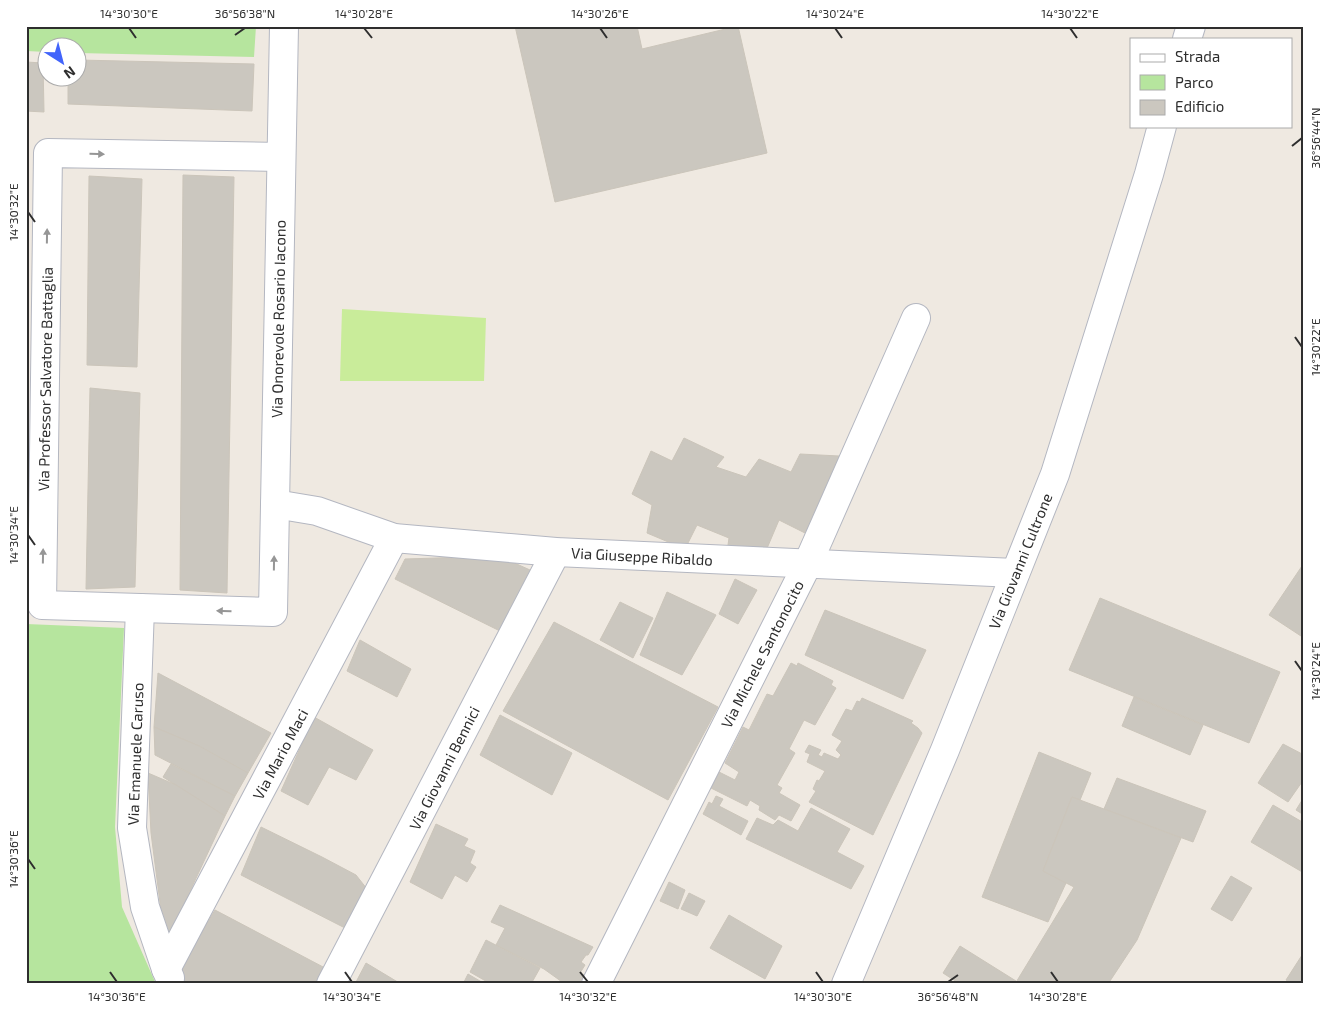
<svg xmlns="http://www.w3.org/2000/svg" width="1330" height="1010" font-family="'Exo 2',sans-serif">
<rect width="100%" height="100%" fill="#efe9e1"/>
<!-- green -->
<g fill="#b6e59e">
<polygon points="26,26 256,26 254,57 78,53 78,48 48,48 47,52 26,51"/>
<polygon points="26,624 124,628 115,827 122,907 156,984 26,984"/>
</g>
<!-- pitch -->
<polygon fill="#c9ec9a" points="342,309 486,318 484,381 340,381"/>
<!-- building -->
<g fill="#cbc7bf" stroke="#cbc5ba">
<polygon points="515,26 637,26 642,49 738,26 767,153 555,202"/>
<polygon points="78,60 254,64 252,111 68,104 68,78 78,78"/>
<polygon points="26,62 43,63 44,112 26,111"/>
<polygon points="183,175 234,177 227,593 180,590"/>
<polygon points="89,176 142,179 137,367 87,365"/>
<polygon points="90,388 140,393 135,587 86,589"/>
<polygon points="684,438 724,457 716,467 746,477 759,459 791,472 800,454 839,456 805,533 779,520 765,553 735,551 728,545 729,538 697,525 685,549 647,533 652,505 632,494 651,451 672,461"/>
<polygon points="499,556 530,570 500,631 395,579 405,559"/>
<polygon points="1304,563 1304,638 1269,615"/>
<polygon points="735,579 757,590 738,624 719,614"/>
<polygon points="667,592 716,615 682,675 640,655"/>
<polygon points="1100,598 1280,672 1249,743 1069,670"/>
<polygon points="620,602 653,618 633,658 600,640"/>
<polygon points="825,610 926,650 903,699 805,655"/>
<polygon points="554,622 718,707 668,800 503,711"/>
<polygon points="360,640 411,669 397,697 347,671"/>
<polygon points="791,663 797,666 798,663 833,681 831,685 836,688 815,725 804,720 789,749 795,753 777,785 782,788 779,793 800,805 791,821 779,815 775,820 759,810 760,806 750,800 747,806 711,788 719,772 735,780 739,772 725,763 743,727 749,730 767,694 773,696"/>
<polygon points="158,673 271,733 248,773 199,746 154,727"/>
<polygon points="1134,697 1203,725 1190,755 1122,726"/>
<polygon points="862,698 913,721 911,723 918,728 922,733 873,835 809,802 816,791 813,789 817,780 819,781 825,771 807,762 810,754 805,752 809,745 821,750 818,755 822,757 824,753 838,759 841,755 836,750 842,741 832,735 846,709 852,711 857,701 860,702"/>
<polygon points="500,715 572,753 552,795 480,755"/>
<polygon points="314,717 373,750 356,780 329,767 308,805 281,791"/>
<polygon points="154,727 199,746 248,773 235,796 155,755"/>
<polygon points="1283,744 1304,755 1304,779 1288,802 1258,783"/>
<polygon points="1039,752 1091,773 1080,800 1072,797 1043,871 1066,883 1048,922 982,897"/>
<polygon points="171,764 235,796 225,816 163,777"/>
<polygon points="148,773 176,785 225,816 170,934 164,933 151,833"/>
<polygon points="1117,778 1206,811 1193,842 1104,809"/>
<polygon points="716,796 723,799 719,806 748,821 741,835 703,814 709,802 712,804"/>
<polygon points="1072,797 1181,838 1137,940 1108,984 1015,984 1074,887 1043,871"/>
<polygon points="1304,797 1304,815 1296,810"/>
<polygon points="1273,805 1304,823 1304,873 1251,842"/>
<polygon points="811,808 850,829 837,852 864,866 851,889 746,839 757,818 773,825 778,820 798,831"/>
<polygon points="436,824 468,839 464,846 475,851 470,863 476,867 467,882 455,875 442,899 410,882"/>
<polygon points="261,827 322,857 356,875 367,889 347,929 241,875"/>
<polygon points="1231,876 1252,888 1232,921 1211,909"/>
<polygon points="669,882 685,890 678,909 660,901"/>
<polygon points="689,893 705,901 697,916 681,909"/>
<polygon points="500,905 593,947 588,955 586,955 581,962 585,965 580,973 584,975 579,984 565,984 544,969 496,945 505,928 491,922"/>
<polygon points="215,910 325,968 316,984 185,984 178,972"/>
<polygon points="729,915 782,946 765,979 710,948"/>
<polygon points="486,940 540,968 531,984 491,984 470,972"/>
<polygon points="960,946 1016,981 1015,984 960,984 943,973"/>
<polygon points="1304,952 1304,984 1292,984 1286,980"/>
<polygon points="366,963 401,984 355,984"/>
<polygon points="468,974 485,984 463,984"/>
</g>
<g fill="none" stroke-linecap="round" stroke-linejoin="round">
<defs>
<g id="minor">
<polyline points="1187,39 1191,26"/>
<polyline points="281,157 48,153 42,605 273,612 284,26"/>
<polyline points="275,504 317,511 394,538 556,552 1015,573"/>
<polyline points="140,608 132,828 145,907 166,969 170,978"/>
<polyline points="166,969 394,538"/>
<polyline points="331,984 556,552"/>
<polyline points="596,984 808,563 916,318"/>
<polyline points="846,984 945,750 1055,474 1149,174 1162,126"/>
</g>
</defs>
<!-- minor casing -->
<use href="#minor" stroke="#b4b7c1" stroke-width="30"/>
<!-- minor -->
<use href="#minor" stroke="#fff" stroke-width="28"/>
</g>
<!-- one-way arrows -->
<defs><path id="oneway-solid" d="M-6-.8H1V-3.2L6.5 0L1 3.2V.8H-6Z" transform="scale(1.25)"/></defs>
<g fill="#969696">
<use href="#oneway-solid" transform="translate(97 154) rotate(1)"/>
<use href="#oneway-solid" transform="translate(47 236) rotate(-89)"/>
<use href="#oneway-solid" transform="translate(43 556) rotate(-89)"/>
<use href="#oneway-solid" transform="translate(274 563) rotate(-89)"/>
<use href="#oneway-solid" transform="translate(224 611) rotate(-178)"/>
</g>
<!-- ticks -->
<path fill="none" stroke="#2e2e2e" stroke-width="2" d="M129 28 136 38M364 28 372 38M600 28 607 38M835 28 842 38M1070 28 1077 38M235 35 245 28M1292 146 1302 138M28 212 35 222M1295 337 1302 347M28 535 35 545M1295 661 1302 671M28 859 35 869M110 972 117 982M345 972 352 982M580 972 588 982M816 972 823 982M1051 972 1058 982M948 982 958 975"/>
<g text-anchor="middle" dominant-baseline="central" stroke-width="4.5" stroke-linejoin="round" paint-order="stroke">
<!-- street labels -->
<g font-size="15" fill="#2e2e2e" stroke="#fff">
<text transform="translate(278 319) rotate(-89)">Via Onorevole Rosario Iacono</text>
<text transform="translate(45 379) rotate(-89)">Via Professor Salvatore Battaglia</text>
<text transform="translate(642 556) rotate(3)">Via Giuseppe Ribaldo</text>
<text transform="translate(1020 561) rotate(-68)">Via Giovanni Cultrone</text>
<text transform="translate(762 654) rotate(-63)">Via Michele Santonocito</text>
<text transform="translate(135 754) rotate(-88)">Via Emanuele Caruso</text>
<text transform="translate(280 754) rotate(-62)">Via Mario Maci</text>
<text transform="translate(444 768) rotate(-63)">Via Giovanni Bennici</text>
</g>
</g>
<!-- border -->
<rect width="1330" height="1010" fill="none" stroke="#ffffff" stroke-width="55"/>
<!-- legend -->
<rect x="1130" y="38" width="162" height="90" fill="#ffffff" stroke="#ababab"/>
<rect x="1140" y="54" width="25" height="8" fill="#ffffff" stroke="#ababab"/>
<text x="1175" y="62" font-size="15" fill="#2e2e2e">Strada</text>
<rect x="1140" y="75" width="25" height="15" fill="#b6e59e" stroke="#ababab"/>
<text x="1175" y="88" font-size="15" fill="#2e2e2e">Parco</text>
<rect x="1140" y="100" width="25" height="15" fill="#cbc7bf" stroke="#ababab"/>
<text x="1175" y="112" font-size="15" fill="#2e2e2e">Edificio</text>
<!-- north arrow -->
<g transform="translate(62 62) rotate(144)"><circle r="24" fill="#ffffff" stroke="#ababab"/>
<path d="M0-4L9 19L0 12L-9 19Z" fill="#4264fb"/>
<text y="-8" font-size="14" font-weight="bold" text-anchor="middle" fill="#2e2e2e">N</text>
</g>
<rect x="28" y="28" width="1274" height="954" fill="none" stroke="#2e2e2e" stroke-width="2"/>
<g font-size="12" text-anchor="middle" fill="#2e2e2e">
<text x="129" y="18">14°30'30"E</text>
<text x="245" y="18">36°56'38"N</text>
<text x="364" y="18">14°30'28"E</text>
<text x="600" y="18">14°30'26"E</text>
<text x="835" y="18">14°30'24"E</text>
<text x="1070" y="18">14°30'22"E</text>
<text transform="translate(1316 138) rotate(-90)" y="4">36°56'44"N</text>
<text transform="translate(14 212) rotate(-90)" y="4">14°30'32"E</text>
<text transform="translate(1316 347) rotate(-90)" y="4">14°30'22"E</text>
<text transform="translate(14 535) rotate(-90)" y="4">14°30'34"E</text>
<text transform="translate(1316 671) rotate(-90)" y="4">14°30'24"E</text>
<text transform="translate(14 859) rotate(-90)" y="4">14°30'36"E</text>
<text x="117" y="1001">14°30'36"E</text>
<text x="352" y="1001">14°30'34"E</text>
<text x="588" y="1001">14°30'32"E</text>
<text x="823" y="1001">14°30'30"E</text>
<text x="948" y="1001">36°56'48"N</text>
<text x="1058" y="1001">14°30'28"E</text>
</g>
</svg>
